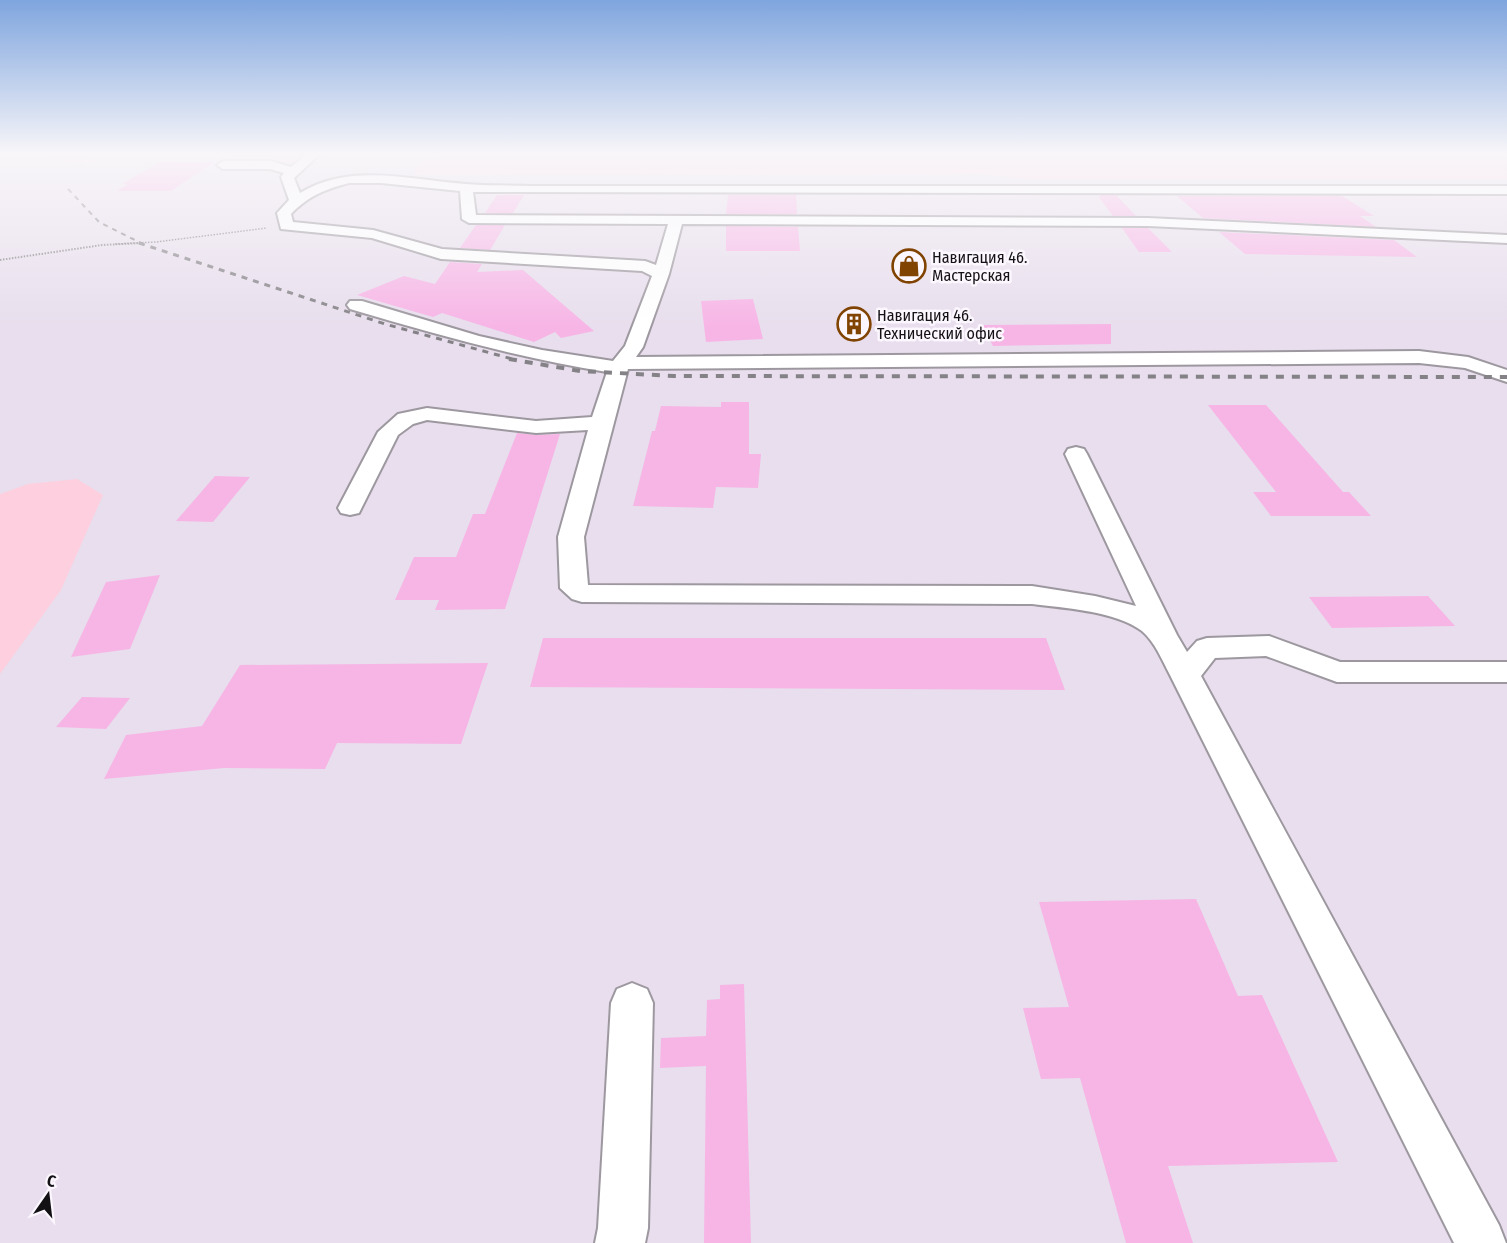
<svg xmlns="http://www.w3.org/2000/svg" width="1507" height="1243" font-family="'Fira Sans Condensed',sans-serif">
<rect width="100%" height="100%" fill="#efeaf2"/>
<!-- built -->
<rect fill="#e8deed" x="0" y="153" width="1507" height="1090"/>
<!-- green -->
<g fill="#fed0df">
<polygon points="42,153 86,153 94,163 70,162"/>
<polygon points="241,153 302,153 288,163 225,162"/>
<path d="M472 153H1507V179H1035L981 174 414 175C417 153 454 154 472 153Z"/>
<polygon points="77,479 103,495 61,590 0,674 0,494 28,484"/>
</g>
<!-- building -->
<g fill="#f7b5e6">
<polygon points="161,161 214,162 171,191 117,191 128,184 122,184"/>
<polygon points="497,195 524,195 513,213 485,213"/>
<polygon points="728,195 796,195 797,214 726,214"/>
<polygon points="1102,195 1116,195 1136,216 1113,216 1099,197"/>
<polygon points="1177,196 1342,196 1374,216 1360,216 1376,227 1203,218"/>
<polygon points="476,225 505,225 490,250 460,248"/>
<polygon points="726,226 798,227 800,251 726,251"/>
<polygon points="1122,228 1148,228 1172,252 1139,252"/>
<polygon points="1219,232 1394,240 1417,257 1245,254"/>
<polygon points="450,262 482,264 477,272 523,270 594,331 561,338 555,332 534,342 442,313 433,317 357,295 404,276 435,284"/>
<polygon points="753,299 763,339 706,342 701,301"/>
<polygon points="1111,324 1111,344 993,346 982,325"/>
<polygon points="721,402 749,402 749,454 761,454 758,488 716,487 713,508 633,506 652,431 655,431 661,406 721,407"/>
<polygon points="1208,405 1266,405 1343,492 1349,492 1371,516 1271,516 1253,492 1276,492"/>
<polygon points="517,433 536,435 560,434 505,609 435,610 439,600 395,600 414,557 456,557 473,514 485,514"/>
<polygon points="215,476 250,477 213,522 176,521"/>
<polygon points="160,575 130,649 71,657 106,582"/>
<polygon points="1428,596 1455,626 1332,628 1309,597"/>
<polygon points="543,638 1046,638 1065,690 530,687"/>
<polygon points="488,663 461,744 337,743 325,769 224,768 104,779 126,735 202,726 240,665"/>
<polygon points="82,697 130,698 106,729 56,727"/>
<polygon points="1196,899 1238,996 1262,995 1338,1162 1168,1166 1193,1243 1126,1243 1080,1078 1041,1079 1023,1008 1069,1007 1039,902"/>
<polygon points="744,984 751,1243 704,1243 706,1066 660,1068 661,1038 706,1036 707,1000 720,999 720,985"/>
</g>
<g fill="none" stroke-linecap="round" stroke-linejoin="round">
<defs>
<g id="minor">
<path d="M308 153H321L294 178 300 193C350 162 411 180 466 184 489 186 512 185 535 186H1507V194L473 192 476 215 1148 218 1507 235V243L1148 226 682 224 669 274 643 347 636 357 1419 351 1468 357 1507 370V382L1465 368 1419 363 628 369 584 537 588 585 1032 586 1095 596 1136 606 1065 454 1068 449 1076 447 1084 449 1087 454 1177 635 1187 652 1197 641 1207 638 1269 636 1340 662H1507V682H1337L1266 656 1215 658 1201 676 1499 1225 1506 1243H1454L1170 675C1162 660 1155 642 1142 631 1116 611 1064 608 1032 604L582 602 572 599 560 588 558 537 588 430 536 433 427 420 413 424 398 435 359 513 350 515 341 513 338 508 378 432 398 414 427 408 536 421 592 417 607 372C519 358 435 334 350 309L347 305 350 301H362L479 336 542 350 613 361 625 346 652 276 642 271 441 259 372 238 281 229 277 213 289 200 281 177 284 173 270 169H223L217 165 223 161H271L291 167ZM349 183H381L460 191 462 219 469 223 668 224 656 265 645 261 442 249 373 230 293 222 291 214C308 196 326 189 349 183Z"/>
<polygon points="632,983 647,989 653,1003 648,1228 645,1243 595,1243 598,1228 611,1003 617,989"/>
</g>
</defs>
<!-- minor casing -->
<use href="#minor" stroke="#9d989f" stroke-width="4"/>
<!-- path-far1 -->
<polyline stroke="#868288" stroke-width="1.5" stroke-dasharray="1.5 1.5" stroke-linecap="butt" points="115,244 156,242 267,228"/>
<!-- path -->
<polyline stroke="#868288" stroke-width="2" stroke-dasharray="1.5 1.5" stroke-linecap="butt" points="0,260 102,245 142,243"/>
<!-- minor -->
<use href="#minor" fill="#fff" fill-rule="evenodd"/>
<!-- rail-far2 -->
<polyline stroke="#858287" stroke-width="2" stroke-dasharray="5 5" stroke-linecap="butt" points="68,189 99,222 143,244"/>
<!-- rail-far1 -->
<polyline stroke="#858287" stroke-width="3" stroke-dasharray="6 6" stroke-linecap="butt" points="139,243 385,324 516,360"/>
<!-- rail -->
<polyline stroke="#858287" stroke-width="4" stroke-dasharray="8 8" stroke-linecap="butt" points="509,359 580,371 674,376 1507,377"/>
</g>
<!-- sky -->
<linearGradient id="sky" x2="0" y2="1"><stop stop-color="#7fa5de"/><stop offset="0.47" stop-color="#f8f6f9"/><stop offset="1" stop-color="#f8f6f9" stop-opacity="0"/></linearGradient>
<rect width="1507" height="327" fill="url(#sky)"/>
<!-- icons -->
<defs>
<symbol id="shop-ring" viewBox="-11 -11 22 22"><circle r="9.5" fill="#fcf7fe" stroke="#814301" stroke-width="1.5"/><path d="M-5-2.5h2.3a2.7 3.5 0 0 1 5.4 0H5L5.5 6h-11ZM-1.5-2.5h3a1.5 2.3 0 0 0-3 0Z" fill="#814301"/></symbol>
<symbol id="building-ring" viewBox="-11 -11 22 22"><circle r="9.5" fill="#fcf7fe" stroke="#814301" stroke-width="1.5"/><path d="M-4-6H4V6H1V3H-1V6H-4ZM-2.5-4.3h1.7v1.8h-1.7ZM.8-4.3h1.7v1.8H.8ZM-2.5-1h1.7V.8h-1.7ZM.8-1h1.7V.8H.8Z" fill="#814301"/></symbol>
</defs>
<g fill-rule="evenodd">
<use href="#shop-ring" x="890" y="247" width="38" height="38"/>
<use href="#building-ring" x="835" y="305" width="38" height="38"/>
</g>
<g text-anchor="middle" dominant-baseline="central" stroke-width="5" stroke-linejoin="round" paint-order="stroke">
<!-- far-poi labels -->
<g font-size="16" fill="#131114" stroke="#fcf7fe" text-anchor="start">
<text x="932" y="257">Навигация 46.<tspan x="932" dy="18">Мастерская</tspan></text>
<text x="877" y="315">Навигация 46.<tspan x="877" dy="18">Технический офис</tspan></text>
</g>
</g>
<!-- north arrow -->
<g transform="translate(48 1195) rotate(14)" stroke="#fcf7fe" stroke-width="4.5" paint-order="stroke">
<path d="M0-4.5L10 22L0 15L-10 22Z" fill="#131114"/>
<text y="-9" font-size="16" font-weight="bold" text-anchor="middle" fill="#131114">С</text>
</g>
</svg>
